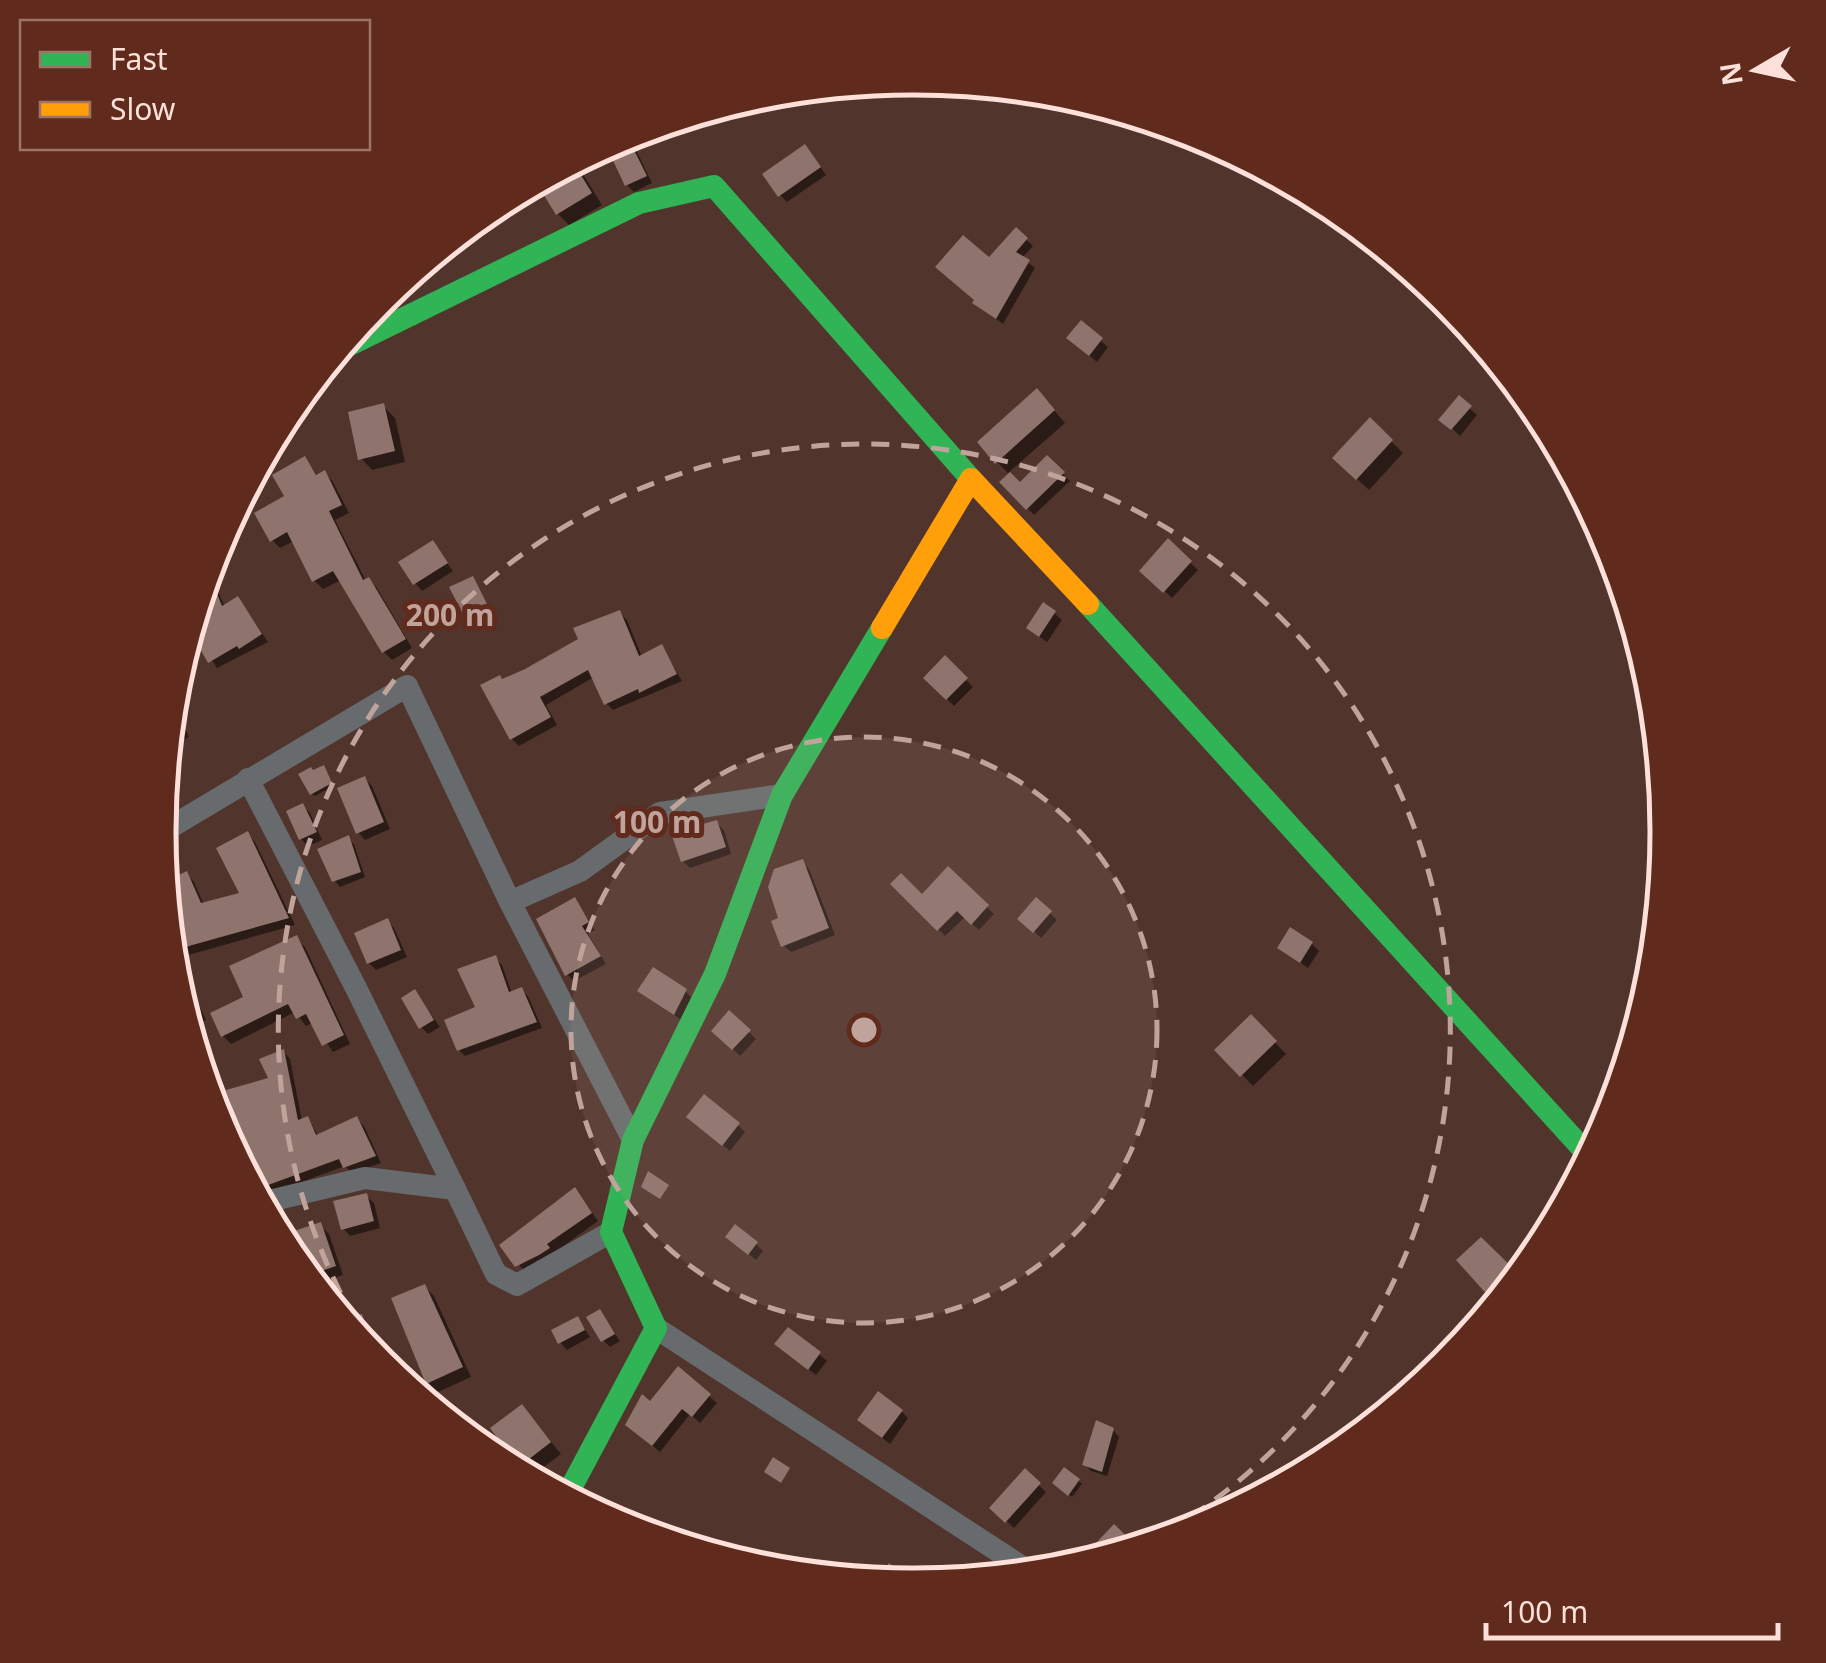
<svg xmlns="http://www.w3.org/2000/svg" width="1826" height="1663" font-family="'Noto Sans',sans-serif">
<rect width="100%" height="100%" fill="#51342c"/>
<!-- shadow -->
<g fill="#0007">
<polygon points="962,82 993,85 967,88"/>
<polygon points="630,145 637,152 652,183 634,192 627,185"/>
<polygon points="811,154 826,175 787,202 780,195"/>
<polygon points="575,161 602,205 569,225 558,214 538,181"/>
<polygon points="1016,230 1033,246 1022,258 1035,268 1003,324 982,309 977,301 989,261"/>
<polygon points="1081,324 1108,347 1097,362 1077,345"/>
<polygon points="1459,399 1477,415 1460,436 1442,419"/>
<polygon points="1048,403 1065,423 1008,473 997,462"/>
<polygon points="383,406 395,418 405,462 372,470 361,458"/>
<polygon points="1370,421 1403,453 1369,490 1335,458"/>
<polygon points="1047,458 1070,481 1034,515 1003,482 1020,486"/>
<polygon points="305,459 319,477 325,473 333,482 349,513 335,520 366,581 369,580 377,588 412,648 392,660 384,652 341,580 323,589 314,580 294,541 280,548 272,540"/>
<polygon points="1168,542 1198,570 1172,598 1142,570"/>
<polygon points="432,543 453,571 422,591 415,583"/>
<polygon points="208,570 225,607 244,606 268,642 217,668 191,628"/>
<polygon points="472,579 492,612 473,622 466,614"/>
<polygon points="620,613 627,620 642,657 662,647 682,681 613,710 606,703 594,677 546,705 557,725 519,746 512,739 502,681 581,641"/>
<polygon points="1054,613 1062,620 1047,642 1037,635"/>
<polygon points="945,659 973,687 954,706 926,678"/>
<polygon points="172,701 189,737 167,747"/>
<polygon points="326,771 333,786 315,796 312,794 313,773"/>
<polygon points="365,779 372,786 390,829 365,840 358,832"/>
<polygon points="303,806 310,813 322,840 308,846 301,839"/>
<polygon points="716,823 724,830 731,854 690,868 683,861"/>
<polygon points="248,834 255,842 295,925 178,958 206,1020 191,1028 173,978 164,884 187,874 194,882 204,905 243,894"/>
<polygon points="348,838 354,844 365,877 340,887 335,881"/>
<polygon points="802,862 809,869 835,935 791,952 783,945 781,919"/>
<polygon points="948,870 994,914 979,930 965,917 945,936 894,884 922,898"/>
<polygon points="574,900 595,930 588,934 606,964 574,981 567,974"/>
<polygon points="1037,901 1057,920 1041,938 1021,919"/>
<polygon points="387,921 394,928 407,957 376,970 369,963"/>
<polygon points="296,938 305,947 350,1044 333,1052 313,1023 306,1026 295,1012 231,1044 223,1036 247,998"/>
<polygon points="1312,944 1319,951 1308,968 1280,948"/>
<polygon points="495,958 502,965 512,994 521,990 528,996 542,1028 465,1056 459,1050"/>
<polygon points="641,991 685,991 692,998 681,1020"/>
<polygon points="415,992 440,1027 428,1034 421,1027"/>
<polygon points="729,1013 756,1039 740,1056 714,1030"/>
<polygon points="1251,1018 1286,1054 1253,1086 1218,1050"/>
<polygon points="284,1052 290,1059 302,1121 308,1118 319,1137 357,1119 364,1126 381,1163 352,1173 345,1166 269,1194 262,1187 271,1080"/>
<polygon points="697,1124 738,1125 745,1132 730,1151"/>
<polygon points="366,1196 374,1203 380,1228 350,1236 343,1228"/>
<polygon points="581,1197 598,1221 526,1273 503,1245"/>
<polygon points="269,1219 281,1228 284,1237 320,1225 329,1234 343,1275 315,1285 286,1250"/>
<polygon points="1481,1241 1518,1277 1498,1302 1460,1260"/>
<polygon points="735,1243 756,1244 763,1251 756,1260"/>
<polygon points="425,1287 434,1296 471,1377 438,1392 428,1382"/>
<polygon points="600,1312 620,1341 610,1347 603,1340"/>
<polygon points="362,1317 373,1329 384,1368 345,1322"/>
<polygon points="578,1319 590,1337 567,1350 560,1342"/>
<polygon points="785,1351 819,1354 827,1361 816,1375"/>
<polygon points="678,1370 717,1403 700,1423 690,1414 660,1452 636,1432 650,1404"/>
<polygon points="522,1407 561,1454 532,1476 521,1465"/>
<polygon points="901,1411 908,1418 890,1444 867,1426"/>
<polygon points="1113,1430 1119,1437 1107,1476 1091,1471 1085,1465"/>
<polygon points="1064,1470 1082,1484 1072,1497 1055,1483"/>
<polygon points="1025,1472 1046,1492 1014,1528 993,1508"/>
<polygon points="733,1549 758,1569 725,1559"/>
</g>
<!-- building -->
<g fill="#8e746c">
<polygon points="630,142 647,176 625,186 609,152"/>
<polygon points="805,144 821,167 778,197 762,174"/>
<polygon points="573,162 592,193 556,215 536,182"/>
<polygon points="1016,227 1028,238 1016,252 1030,260 996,319 972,303 974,300 935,267 963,235 989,257"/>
<polygon points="1081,320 1103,338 1089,356 1066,338"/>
<polygon points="1037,388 1055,410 995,464 977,442"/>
<polygon points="1459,395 1472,406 1451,430 1438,420"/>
<polygon points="384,403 395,451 358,460 348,412"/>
<polygon points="1370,417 1393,440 1356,480 1332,458"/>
<polygon points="1047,455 1065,472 1026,510 999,482 1010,472 1020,482"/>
<polygon points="305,456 316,475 325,470 342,505 329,511 363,580 369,577 406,639 382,653 333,571 312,582 287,532 270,542 254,513 284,496 272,475"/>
<polygon points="1168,538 1192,561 1163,593 1139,571"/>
<polygon points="433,540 448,563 413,585 398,562"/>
<polygon points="208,571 222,606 238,596 262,634 239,649 237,646 208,663 190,631"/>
<polygon points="473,576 487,604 464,616 449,587"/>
<polygon points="1043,602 1056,611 1039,637 1026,628"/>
<polygon points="620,610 639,656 662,644 677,674 639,693 638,689 604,705 588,670 540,697 551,717 510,740 480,685 500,675 502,679 525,669 578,639 573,628"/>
<polygon points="945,655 968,678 946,700 923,678"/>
<polygon points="324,765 332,783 310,795 298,774 311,767 313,770"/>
<polygon points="365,776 384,822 356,834 337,788"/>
<polygon points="303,803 317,832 299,840 286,811"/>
<polygon points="717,820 726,847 681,862 671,833"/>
<polygon points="248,831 289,918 171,951 164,882 187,871 201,903 239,893 216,848"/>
<polygon points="349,835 361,872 332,882 317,849"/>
<polygon points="803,859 829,928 781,947 771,921 778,918 768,887 774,869"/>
<polygon points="948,866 989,905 971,925 957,911 937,931 890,884 901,873 922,894"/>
<polygon points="575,897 589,922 582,926 601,956 565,976 536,919"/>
<polygon points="1036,897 1052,911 1033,933 1017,919"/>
<polygon points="388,918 401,950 367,964 354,933"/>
<polygon points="1290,927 1313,942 1300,963 1277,948"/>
<polygon points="297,935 344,1035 322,1046 306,1014 296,1019 288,1004 221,1037 210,1013 243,997 229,966"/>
<polygon points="496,955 509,992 522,987 537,1022 457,1051 444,1020 475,1007 457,969"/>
<polygon points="653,967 687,989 674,1015 637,991"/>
<polygon points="181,970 200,1012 186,1019 173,978 173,974"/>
<polygon points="415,989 434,1020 419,1029 401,998"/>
<polygon points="729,1010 751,1030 732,1050 711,1031"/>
<polygon points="1251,1014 1277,1041 1240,1077 1214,1050"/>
<polygon points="284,1049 298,1120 308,1116 316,1135 357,1116 376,1156 343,1168 339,1159 260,1188 226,1090 268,1078 259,1059"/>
<polygon points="704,1094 740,1123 722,1146 686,1117"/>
<polygon points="648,1171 669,1185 660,1199 641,1187"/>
<polygon points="575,1187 592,1213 547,1244 550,1248 539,1255 515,1267 499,1245"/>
<polygon points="367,1193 374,1221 341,1230 333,1201"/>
<polygon points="321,1222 336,1266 307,1276 279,1236"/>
<polygon points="735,1224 758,1242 748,1255 725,1237"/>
<polygon points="1481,1237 1519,1274 1508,1283 1511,1286 1500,1299 1496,1295 1491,1299 1456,1260"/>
<polygon points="425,1284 463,1367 426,1384 391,1298"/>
<polygon points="600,1309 615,1334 601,1342 586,1317"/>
<polygon points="362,1314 375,1359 343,1320"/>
<polygon points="578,1316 585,1330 558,1344 551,1330"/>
<polygon points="788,1327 821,1352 808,1370 774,1344"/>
<polygon points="678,1366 711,1394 692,1417 682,1409 652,1446 625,1425 642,1394 650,1401"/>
<polygon points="878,1391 903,1410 882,1438 857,1420"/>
<polygon points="522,1404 551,1442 519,1467 490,1428"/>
<polygon points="1096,1420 1114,1428 1102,1472 1082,1465"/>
<polygon points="773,1457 790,1468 781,1483 764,1472"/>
<polygon points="1064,1467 1080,1479 1068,1496 1052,1483"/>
<polygon points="1025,1468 1041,1483 1005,1523 989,1508"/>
<polygon points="1114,1524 1138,1547 1084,1564 1095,1544"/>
<polygon points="889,1563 920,1585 876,1582"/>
</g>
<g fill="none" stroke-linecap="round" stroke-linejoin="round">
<!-- street -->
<g stroke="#676b6d" stroke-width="22">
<polyline points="248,779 356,988 455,1189 365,1178 261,1203"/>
<polyline points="159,834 407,686 510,902 633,1140"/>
<polyline points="510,902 580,871 660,813 782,795"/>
<polyline points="455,1189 496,1274 517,1285 611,1232"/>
<polyline points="656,1328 1033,1574"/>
</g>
<!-- fast -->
<g stroke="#30b455" stroke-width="22">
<polyline points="337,351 639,203 714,186 971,479"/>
<polyline points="1088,604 1590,1157"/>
<polyline points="566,1497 656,1328 611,1232 633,1140 715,974 782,795 882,628"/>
</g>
<!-- slow -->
<polyline stroke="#ff9f0a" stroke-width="22" points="882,628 971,479 1088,604"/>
</g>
<!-- distance rings -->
<circle cx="864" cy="1030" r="293" fill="#c0a49c" fill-opacity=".12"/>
<g fill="none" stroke="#c0a49c" stroke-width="5" stroke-dasharray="18 12">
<circle cx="864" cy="1030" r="293"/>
<path d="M387 1370A586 586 0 1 1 1144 1545"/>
</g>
<!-- crop -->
<path d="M0 0H1826V1663H0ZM912 95H914A736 736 0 0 1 1650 831V832A736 736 0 0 1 914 1568H912A736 736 0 0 1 176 832V831A736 736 0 0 1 912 95Z" fill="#602b1d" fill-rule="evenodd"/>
<path fill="none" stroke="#fce0d9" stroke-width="5" d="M912 95H914A736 736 0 0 1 1650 831V832A736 736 0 0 1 914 1568H912A736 736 0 0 1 176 832V831A736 736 0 0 1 912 95Z"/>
<circle cx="864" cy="1030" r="15" fill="#c0a49c" stroke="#602b1d" stroke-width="5"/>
<g font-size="30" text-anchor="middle" font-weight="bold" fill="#c0a49c" stroke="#602b1d" stroke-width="10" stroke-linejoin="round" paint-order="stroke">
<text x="450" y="626">200 m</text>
<text x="657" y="833">100 m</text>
</g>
<!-- legend -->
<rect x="20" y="20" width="350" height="130" fill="#602b1d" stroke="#9e7368" stroke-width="2.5"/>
<rect x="40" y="52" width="50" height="15" fill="#30b455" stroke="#9e7368" stroke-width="2.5"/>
<text x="110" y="70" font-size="30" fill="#fce0d9">Fast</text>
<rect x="40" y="102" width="50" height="15" fill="#ff9f0a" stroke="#9e7368" stroke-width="2.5"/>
<text x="110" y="120" font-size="30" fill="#fce0d9">Slow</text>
<!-- north arrow -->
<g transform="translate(1756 70) rotate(261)" stroke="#602b1d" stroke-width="8" paint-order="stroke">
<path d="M0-8L18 38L0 25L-18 38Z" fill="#fce0d9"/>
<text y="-15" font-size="28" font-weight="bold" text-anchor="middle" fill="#fce0d9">N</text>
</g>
<!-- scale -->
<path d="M1486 1623v15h292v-15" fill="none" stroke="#fce0d9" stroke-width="5"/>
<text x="1501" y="1623" font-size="30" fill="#fce0d9" stroke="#602b1d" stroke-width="8" paint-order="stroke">100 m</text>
</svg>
